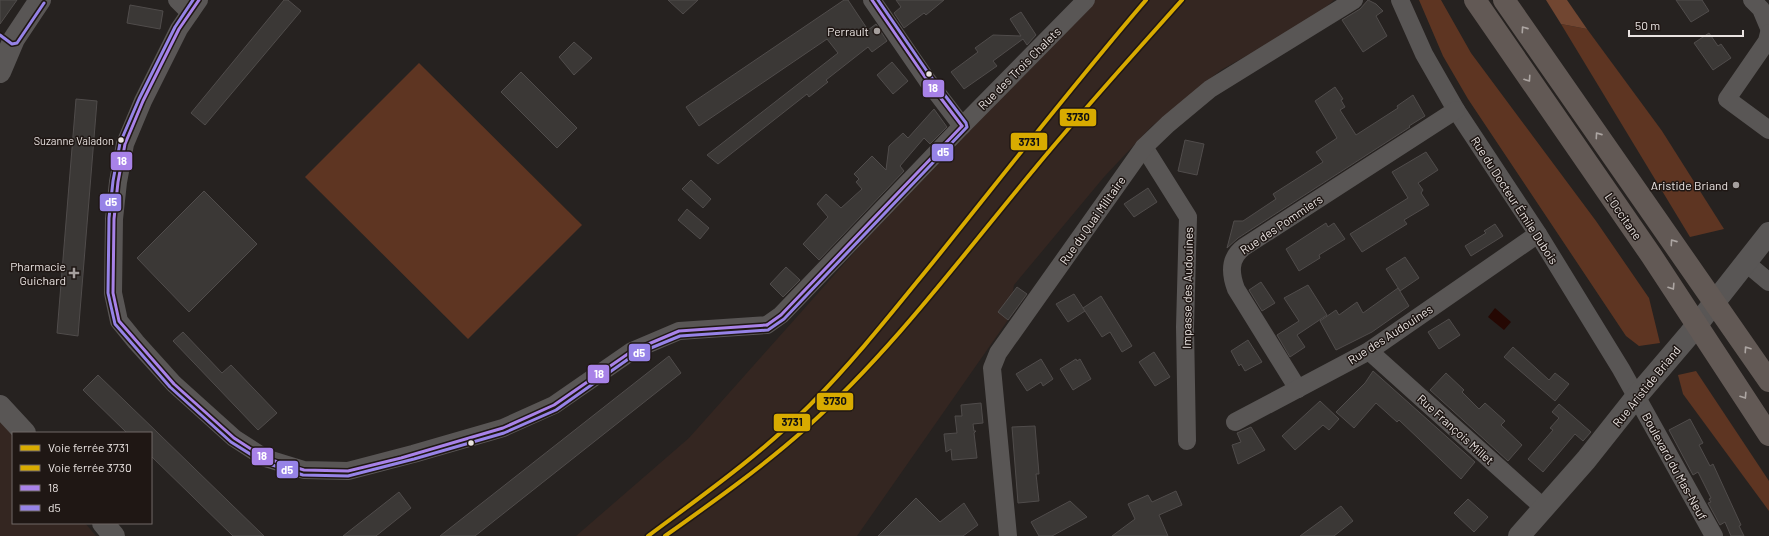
<svg xmlns="http://www.w3.org/2000/svg" width="1769" height="536" font-family="Barlow,sans-serif">
<rect width="100%" height="100%" fill="#262220"/>
<!-- built -->
<g fill="#342621">
<polygon points="1079,0 1334,0 1311,20 1221,70 1151,127 1104,177 1014,285 1008,320 857,536 576,536 689,438"/>
<polygon points="0,417 13,433 13,523 85,523 96,536 0,536"/>
</g>
<!-- green -->
<g fill="#5e3522">
<polygon points="1419,0 1441,0 1471,53 1596,221 1649,298 1660,343 1639,346 1626,336 1468,99 1443,56"/>
<polygon points="1561,24 1587,29 1662,131 1724,229 1690,237"/>
<polygon points="419,63 582,225 468,339 305,177"/>
<polygon points="1696,371 1769,481 1769,511 1683,394 1678,375"/>
</g>
<!-- forest -->
<polygon fill="#714631" points="1546,0 1567,0 1587,29 1561,24"/>
<!-- water -->
<polygon fill="#250803" points="1495,308 1511,322 1504,330 1488,317"/>
<!-- building -->
<g fill="#3b3836" stroke="#504c4b">
<polygon points="0,0 17,0 0,24"/>
<polygon points="284,0 288,0 301,11 205,125 191,113"/>
<polygon points="668,0 698,0 683,14"/>
<polygon points="844,0 848,0 868,30 876,24 887,41 872,52 868,47 826,80 828,82 809,97 807,94 718,164 707,155 838,53 827,39 699,126 686,107"/>
<polygon points="896,0 944,0 926,15 924,13 904,28 894,13 901,7"/>
<polygon points="1368,0 1376,4 1383,11 1376,16 1387,36 1363,52 1342,20 1360,9"/>
<polygon points="1676,0 1702,0 1709,11 1691,22"/>
<polygon points="130,5 163,11 160,29 127,23"/>
<polygon points="1021,12 1036,35 1027,45 1023,39 993,61 997,66 964,89 951,72 978,52 975,48 993,35 1021,36 1010,19"/>
<polygon points="1709,33 1718,46 1721,44 1731,58 1713,70 1694,43"/>
<polygon points="574,42 592,58 574,75 559,57"/>
<polygon points="892,62 908,81 893,94 877,75"/>
<polygon points="521,72 577,128 557,148 501,92"/>
<polygon points="1335,87 1343,99 1341,100 1345,107 1340,110 1356,135 1398,108 1397,106 1413,95 1425,116 1409,126 1410,127 1238,238 1227,248 1234,221 1243,221 1276,199 1273,194 1323,162 1316,152 1337,138 1315,101"/>
<polygon points="76,99 97,101 78,336 57,333"/>
<polygon points="934,109 947,127 930,144 924,138 900,166 904,171 819,260 803,244 828,217 817,204 826,194 841,208 862,189 856,182 859,179 854,174 872,156 886,170 889,146 903,133 908,138"/>
<polygon points="1185,140 1204,144 1197,175 1178,171"/>
<polygon points="1426,152 1438,170 1418,183 1423,190 1421,193 1429,205 1404,220 1407,224 1362,252 1350,234 1408,198 1392,172"/>
<polygon points="691,180 711,199 703,208 682,189"/>
<polygon points="1148,188 1157,202 1134,217 1124,204"/>
<polygon points="204,191 257,244 189,312 137,258"/>
<polygon points="687,209 709,228 700,239 678,220"/>
<polygon points="1326,223 1328,227 1334,223 1345,239 1319,255 1320,258 1299,271 1286,249"/>
<polygon points="1495,224 1503,236 1471,256 1465,246 1486,233 1484,231"/>
<polygon points="1405,257 1419,278 1400,291 1386,269"/>
<polygon points="786,267 800,280 783,297 770,284"/>
<polygon points="1261,282 1275,303 1262,311 1249,290"/>
<polygon points="1308,285 1327,315 1297,335 1305,347 1290,357 1277,335 1299,321 1284,298"/>
<polygon points="1017,287 1027,294 1008,320 998,312"/>
<polygon points="1398,288 1409,306 1372,332 1336,350 1320,321 1336,310 1339,315 1357,302 1363,313"/>
<polygon points="1074,294 1085,311 1068,322 1056,304"/>
<polygon points="1101,296 1132,346 1122,352 1110,332 1102,337 1083,308"/>
<polygon points="1449,319 1460,335 1439,349 1428,332"/>
<polygon points="183,332 222,373 231,365 277,413 258,430 173,341"/>
<polygon points="1248,340 1262,362 1245,371 1241,364 1239,366 1231,351"/>
<polygon points="1513,347 1549,380 1555,373 1569,384 1555,401 1504,357"/>
<polygon points="1154,352 1170,377 1155,386 1139,362"/>
<polygon points="669,356 681,373 475,536 440,536"/>
<polygon points="1041,359 1053,379 1043,386 1041,382 1027,391 1016,374"/>
<polygon points="1076,359 1077,361 1080,359 1091,379 1073,390 1060,369"/>
<polygon points="1373,371 1475,462 1461,479 1399,420 1397,422 1376,403 1354,428 1336,412 1365,383"/>
<polygon points="1446,373 1464,390 1462,392 1479,409 1485,403 1505,421 1501,425 1522,445 1508,461 1430,390"/>
<polygon points="98,375 158,433 264,536 233,536 151,456 151,433 127,433 83,390"/>
<polygon points="1320,401 1339,419 1329,430 1323,425 1295,450 1282,436"/>
<polygon points="981,403 983,423 973,424 974,431 976,431 974,433 977,458 952,460 951,449 946,452 944,434 957,433 955,416 962,416 961,405"/>
<polygon points="1559,404 1591,432 1583,441 1575,434 1543,472 1528,459 1553,430 1550,428 1559,418 1552,412"/>
<polygon points="1690,419 1703,443 1699,445 1710,466 1713,464 1741,525 1739,526 1744,536 1731,536 1725,522 1720,525 1708,503 1711,502 1709,499 1711,498 1698,472 1693,475 1669,430"/>
<polygon points="1035,426 1039,474 1036,474 1039,501 1018,503 1012,427"/>
<polygon points="1251,427 1265,450 1238,464 1232,445 1241,442 1237,433"/>
<polygon points="1176,491 1182,505 1159,515 1168,536 1112,536 1135,519 1128,504 1148,495 1152,502"/>
<polygon points="399,492 411,508 376,536 343,536"/>
<polygon points="916,498 940,522 964,503 978,525 963,536 878,536"/>
<polygon points="1468,499 1488,517 1474,532 1454,513"/>
<polygon points="1070,501 1087,517 1052,536 1039,536 1031,522"/>
<polygon points="1341,506 1353,521 1334,536 1300,536"/>
</g>
<g fill="none" stroke-linecap="round" stroke-linejoin="round">
<!-- street -->
<g stroke="#595655" stroke-width="18">
<polyline points="177,0 190,13"/>
<polyline points="199,0 179,29 143,101 125,144 118,182 114,219 113,293 119,321 136,342 174,384 234,438 265,458 304,470 348,471 413,454 503,428 554,405 632,351 679,331 767,325 781,315 962,126 1086,0"/>
<polyline points="872,0 927,80 962,126"/>
<polyline points="1400,0 1424,54 1456,110 1538,234 1621,369 1714,536"/>
<polyline points="1752,0 1761,9 1769,28"/>
<polyline points="1769,33 1767,41 1727,99 1769,130"/>
<polyline points="1144,147 1188,217 1185,327 1187,441"/>
<polyline points="1745,262 1769,282"/>
<polyline points="1369,351 1544,508"/>
<path d="M1298 389 1236 289C1230 273 1229 258 1244 247L1456 110"/>
<polyline points="1235,422 1369,351 1538,234"/>
<polyline points="1008,536 992,368 998,353 1144,147 1168,124 1210,89 1354,0"/>
</g>
<!-- secondary -->
<g stroke="#595655" stroke-width="22">
<polyline points="0,72 14,39 40,0"/>
<polyline points="0,406 25,433"/>
<polyline points="103,523 114,536"/>
<polyline points="1519,536 1586,460 1636,397 1688,336 1769,233"/>
</g>
<!-- highway -->
<g stroke="#625955" stroke-width="22">
<polyline points="1475,0 1651,255 1769,435"/>
<polyline points="1504,0 1769,381"/>
</g>
<defs>
<g id="bus-1">
<polyline points="199,0 179,29 143,101 125,144 118,182 114,219 113,293 119,321 174,384 234,438 265,458 304,470 348,471 401,458 503,428 554,405 632,351 679,331 767,325"/>
<polyline points="872,0 927,80 962,126"/>
<polyline points="767,325 781,315 962,126"/>
</g>
<g id="bus-2">
<polyline points="193,0 175,27 139,99 120,143 113,181 109,218 108,293 115,324 170,387 231,442 263,462 303,475 348,476 414,459 504,433 556,410 634,355 680,336 768,330 784,319 967,127 966,123 931,77 878,0"/>
<polyline points="0,35 12,44 17,43 44,3"/>
</g>
</defs>
<!-- bus-1 casing -->
<use href="#bus-1" stroke="#1f1714" stroke-width="6"/>
<!-- bus-2 casing -->
<use href="#bus-2" stroke="#1f1714" stroke-width="6"/>
<!-- bus-1 -->
<use href="#bus-1" stroke="#a882e8" stroke-width="3"/>
<!-- bus-2 -->
<use href="#bus-2" stroke="#9683e7" stroke-width="3"/>
<defs>
<path id="rail-1" d="M648 536C703 495 760 455 809 406 854 361 894 310 934 261 1004 174 1073 85 1146 0"/>
<path id="rail-2" d="M665 536C713 502 761 468 805 429 892 351 962 256 1036 167 1083 110 1133 55 1182 0"/>
</defs>
<!-- rail-1 casing -->
<use href="#rail-1" stroke="#1f1714" stroke-width="7"/>
<!-- rail-2 casing -->
<use href="#rail-2" stroke="#1f1714" stroke-width="7"/>
<!-- rail-1 -->
<use href="#rail-1" stroke="#d8ab00" stroke-width="4"/>
<!-- rail-2 -->
<use href="#rail-2" stroke="#d8ab00" stroke-width="4"/>
</g>
<!-- one-way arrows -->
<defs><path id="oneway-chevron" d="M-2-3.5L2.5 0L-2 3.5" fill="none" stroke-width="1.6" stroke-linecap="round" stroke-linejoin="round"/></defs>
<g stroke="#aca5a2">
<use href="#oneway-chevron" transform="translate(1524 29) rotate(-125)"/>
<use href="#oneway-chevron" transform="translate(1528 79) rotate(56)"/>
<use href="#oneway-chevron" transform="translate(1598 135) rotate(-125)"/>
<use href="#oneway-chevron" transform="translate(1673 242) rotate(-125)"/>
<use href="#oneway-chevron" transform="translate(1672 287) rotate(57)"/>
<use href="#oneway-chevron" transform="translate(1747 349) rotate(-124)"/>
<use href="#oneway-chevron" transform="translate(1744 396) rotate(57)"/>
</g>
<!-- markers -->
<g fill="#a59f9d" stroke="#1f1714" stroke-width="1.5">
<circle cx="877" cy="31" r="4"/>
<circle cx="1736" cy="185" r="4"/>
<path d="M72 267h4v4h4v4h-4v4h-4v-4h-4v-4h4z"/>
</g>
<g fill="#e9e3e1" stroke="#1f1714" stroke-width="1.5">
<circle cx="929" cy="74" r="3.5"/>
<circle cx="121" cy="140" r="3.5"/>
<circle cx="471" cy="443" r="3.5"/>
</g>
<g text-anchor="middle" dominant-baseline="central" stroke-width="3" stroke-linejoin="round" paint-order="stroke">
<!-- bus labels -->
<g font-size="11" fill="#e9e3e1" stroke="#1f1714" text-anchor="end">
<text x="114" y="140">Suzanne Valadon</text>
</g>
<!-- poi labels -->
<g font-size="12" fill="#e9e3e1" stroke="#1f1714" text-anchor="end">
<text x="869" y="31">Perrault</text>
<text x="1728" y="185">Aristide Briand</text>
<text x="66" y="266">Pharmacie<tspan x="66" dy="14">Guichard</tspan></text>
</g>
<!-- street labels -->
<g font-size="12" fill="#e9e3e1" stroke="#1f1714">
<text transform="translate(1019 68) rotate(-45)">Rue des Trois Chalets</text>
<text transform="translate(1515 200) rotate(57)">Rue du Docteur Émile Dubois</text>
<text transform="translate(1624 216) rotate(55)">L'Occitane</text>
<text transform="translate(1092 220) rotate(-55)">Rue du Quai Militaire</text>
<text transform="translate(1281 224) rotate(-34)">Rue des Pommiers</text>
<text transform="translate(1187 288) rotate(-89)">Impasse des Audouines</text>
<text transform="translate(1390 334) rotate(-33)">Rue des Audouines</text>
<text transform="translate(1646 386) rotate(-51)">Rue Aristide Briand</text>
<text transform="translate(1456 429) rotate(42)">Rue François Millet</text>
<text transform="translate(1675 466) rotate(61)">Boulevard du Mas-Neuf</text>
</g>
</g>
<g stroke="#1f1714" stroke-width="1.5">
<rect x="922" y="79" width="23" height="19" rx="4" fill="#a882e8"/>
<rect x="1059" y="108" width="38" height="19" rx="4" fill="#d8ab00"/>
<rect x="1010" y="132" width="38" height="19" rx="4" fill="#d8ab00"/>
<rect x="931" y="143" width="23" height="19" rx="4" fill="#9683e7"/>
<rect x="110" y="151" width="23" height="20" rx="4" fill="#a882e8"/>
<rect x="99" y="193" width="23" height="19" rx="4" fill="#9683e7"/>
<rect x="628" y="343" width="23" height="19" rx="4" fill="#9683e7"/>
<rect x="587" y="364" width="23" height="20" rx="4" fill="#a882e8"/>
<rect x="816" y="392" width="38" height="19" rx="4" fill="#d8ab00"/>
<rect x="773" y="413" width="38" height="19" rx="4" fill="#d8ab00"/>
<rect x="251" y="447" width="23" height="19" rx="4" fill="#a882e8"/>
<rect x="276" y="460" width="23" height="19" rx="4" fill="#9683e7"/>
</g>
<g font-size="11" text-anchor="middle" font-weight="bold" fill="#fff">
<text x="933" y="92">18</text>
<text x="943" y="156">d5</text>
<text x="122" y="165">18</text>
<text x="111" y="206">d5</text>
<text x="639" y="357">d5</text>
<text x="599" y="378">18</text>
<text x="262" y="460">18</text>
<text x="287" y="474">d5</text>
</g>
<g font-size="11" text-anchor="middle" font-weight="bold" fill="#111">
<text x="1078" y="121">3730</text>
<text x="1029" y="146">3731</text>
<text x="835" y="405">3730</text>
<text x="792" y="426">3731</text>
</g>
<!-- legend -->
<rect x="12" y="432" width="140" height="92" fill="#1f1714" stroke="#706966"/>
<rect x="20" y="445" width="20" height="6" fill="#d8ab00" stroke="#706966"/>
<text x="48" y="452" font-size="12" fill="#e9e3e1">Voie ferrée 3731</text>
<rect x="20" y="465" width="20" height="6" fill="#d8ab00" stroke="#706966"/>
<text x="48" y="472" font-size="12" fill="#e9e3e1">Voie ferrée 3730</text>
<rect x="20" y="485" width="20" height="6" fill="#a882e8" stroke="#706966"/>
<text x="48" y="492" font-size="12" fill="#e9e3e1">18</text>
<rect x="20" y="505" width="20" height="6" fill="#9683e7" stroke="#706966"/>
<text x="48" y="512" font-size="12" fill="#e9e3e1">d5</text>
<!-- scale -->
<path d="M1629 30v6h114v-6" fill="none" stroke="#e9e3e1" stroke-width="2"/>
<text x="1635" y="30" font-size="12" fill="#e9e3e1" stroke="#1f1714" stroke-width="3" paint-order="stroke">50 m</text>
</svg>
